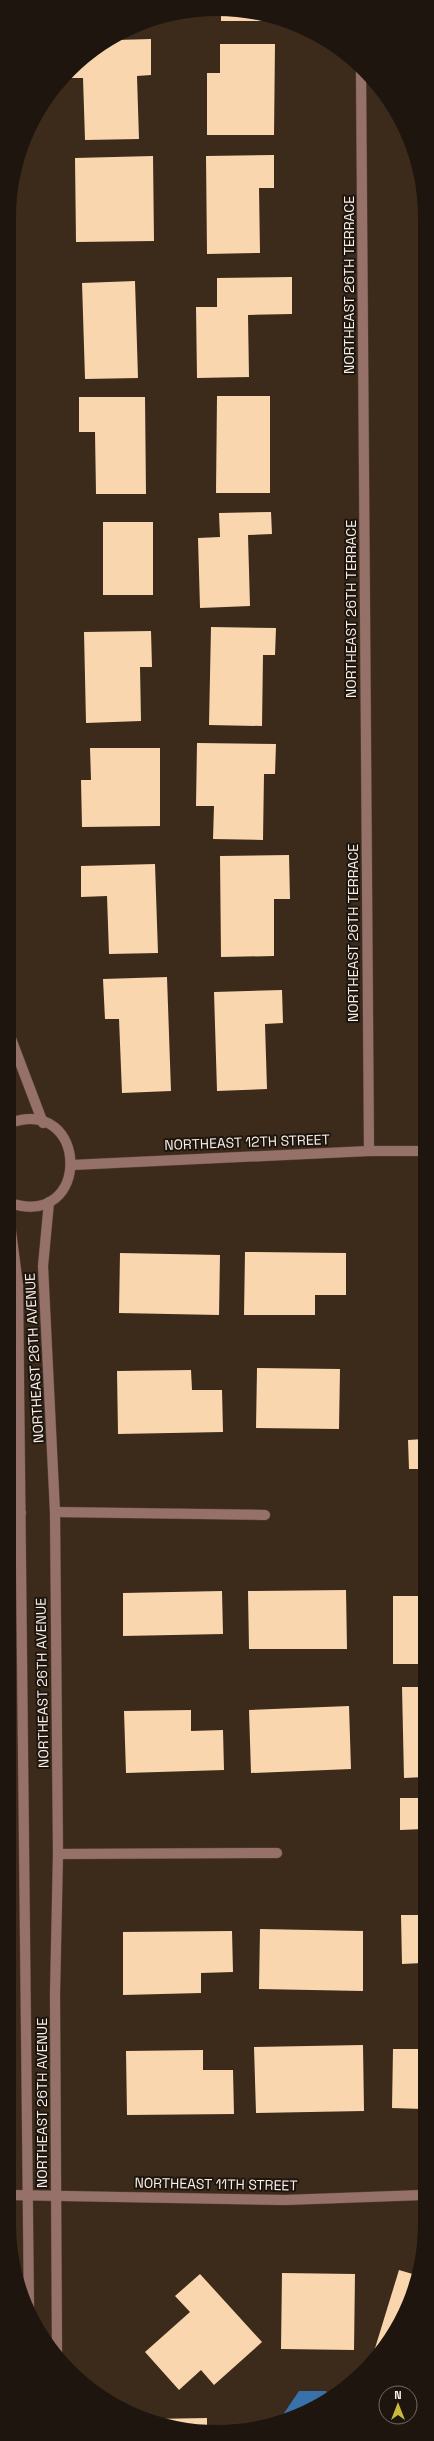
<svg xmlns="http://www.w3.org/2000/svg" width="434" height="2441" font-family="'Space Grotesk',sans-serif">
<rect width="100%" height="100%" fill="#3c2b1b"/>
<!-- water -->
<polygon fill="#3971ab" points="299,2391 326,2391 329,2395 284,2421 278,2422"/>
<!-- building -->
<g fill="#f9d6ae">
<polygon points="244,11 276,20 276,21 221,21 221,12"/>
<polygon points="151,39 151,75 137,76 139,139 85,140 83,78 67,78 90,52 116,40"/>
<polygon points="220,44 275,44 274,135 207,135 207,73 220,73"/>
<polygon points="274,155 274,188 259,188 260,253 207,254 206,156"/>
<polygon points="153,156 154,241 76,242 75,158"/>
<polygon points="292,277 292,314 248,315 249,377 197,378 196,307 217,307 217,278"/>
<polygon points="135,281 138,378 85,379 82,283"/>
<polygon points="217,396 270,396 270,493 216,493"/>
<polygon points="79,397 145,397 146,494 96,494 95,432 79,432"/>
<polygon points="271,512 272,534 248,535 250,606 200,608 198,538 220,537 219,513"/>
<rect x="103" y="522" width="50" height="73"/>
<polygon points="211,627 276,628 275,655 263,655 262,726 209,725"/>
<polygon points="151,631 152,667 140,667 141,721 86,723 84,632"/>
<polygon points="197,743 276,744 275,774 264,774 263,840 213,839 214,806 196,806"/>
<polygon points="90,748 160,748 160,826 82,827 81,780 91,780"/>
<polygon points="289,855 290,899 274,899 274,956 221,957 220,856"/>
<polygon points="155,864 158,953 109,954 107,896 81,897 81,866"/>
<polygon points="167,977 171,1091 122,1093 119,1019 105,1019 103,979"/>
<polygon points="282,990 283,1023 265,1024 267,1089 217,1091 214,992"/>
<polygon points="245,1252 346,1253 346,1295 315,1295 315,1315 244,1315"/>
<polygon points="120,1253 220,1255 219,1315 119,1313"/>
<polygon points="257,1368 340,1369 339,1429 256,1428"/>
<polygon points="191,1370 192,1390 222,1390 223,1432 118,1434 117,1371"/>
<polygon points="424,1439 424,1469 409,1469 408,1440"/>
<polygon points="346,1590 347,1649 249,1649 248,1591"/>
<polygon points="222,1591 223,1634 123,1636 123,1593"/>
<polygon points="393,1596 421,1596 424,1664 393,1664"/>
<polygon points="402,1687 424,1687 424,1777 404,1778"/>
<polygon points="349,1706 351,1769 251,1773 249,1710"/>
<polygon points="191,1710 191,1731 223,1730 224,1770 126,1773 124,1711"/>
<polygon points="400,1798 424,1798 424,1829 400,1830"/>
<polygon points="401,1915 423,1915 423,1963 402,1964"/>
<polygon points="260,1929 363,1931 363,1991 259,1989"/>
<polygon points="232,1931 233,1972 201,1973 201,1993 123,1995 123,1932"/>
<polygon points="363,2045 364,2111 256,2113 254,2047"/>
<polygon points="393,2049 423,2049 423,2109 392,2108"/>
<polygon points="203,2050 203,2070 233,2070 234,2114 127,2115 126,2051"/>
<polygon points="399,2270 416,2275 403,2316 372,2358"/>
<polygon points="282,2273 355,2274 354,2350 281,2349"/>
<polygon points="200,2274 262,2342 214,2385 201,2370 179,2390 145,2352 190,2312 175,2296"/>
<polygon points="207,2418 207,2431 204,2432 151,2419"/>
</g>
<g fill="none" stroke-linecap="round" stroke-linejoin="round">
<defs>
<g id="minor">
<polyline points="361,68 369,1151"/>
<polyline points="10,1036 43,1123"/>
<polyline points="72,1165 369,1151 424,1151"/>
<polyline points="49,1202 43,1266 55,1512 58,1854 55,1994 57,2351"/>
<path d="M10 1203C92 1230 89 1095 10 1123"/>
<polyline points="10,1224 18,1285 29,2310"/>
<polyline points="55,1512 265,1515"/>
<polyline points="10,1513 21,1513"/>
<polyline points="58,1854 277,1853"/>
<polyline points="9,2195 285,2200 423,2195"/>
</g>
</defs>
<!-- minor casing -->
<use href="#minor" stroke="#574637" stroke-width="11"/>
<!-- minor -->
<use href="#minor" stroke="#96716a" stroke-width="10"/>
</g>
<g text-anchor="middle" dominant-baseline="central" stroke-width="4" stroke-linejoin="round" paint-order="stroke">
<!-- street labels -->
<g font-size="14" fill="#faefe5" stroke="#1d150e">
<text transform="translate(349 285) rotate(-90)">NORTHEAST 26TH TERRACE</text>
<text transform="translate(351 609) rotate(-90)">NORTHEAST 26TH TERRACE</text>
<text transform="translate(353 933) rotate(-90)">NORTHEAST 26TH TERRACE</text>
<text transform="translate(247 1142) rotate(-2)">NORTHEAST 12TH STREET</text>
<text transform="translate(34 1358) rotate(-93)">NORTHEAST 26TH AVENUE</text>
<text transform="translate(42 1683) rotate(-91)">NORTHEAST 26TH AVENUE</text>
<text transform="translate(42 2103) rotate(-90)">NORTHEAST 26TH AVENUE</text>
<text transform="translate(216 2184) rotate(1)">NORTHEAST 11TH STREET</text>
</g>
</g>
<!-- crop -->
<path d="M0 0H434V2441H0ZM217 16H217A201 201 0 0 1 418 217V2224A201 201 0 0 1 217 2425H217A201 201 0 0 1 16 2224V217A201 201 0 0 1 217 16Z" fill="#1d150e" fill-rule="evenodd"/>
<!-- north arrow -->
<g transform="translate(398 2405)"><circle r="19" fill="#1d150e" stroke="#756c64"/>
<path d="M0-3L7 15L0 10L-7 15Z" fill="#c8bb3b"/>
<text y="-6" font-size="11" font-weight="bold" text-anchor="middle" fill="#faefe5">N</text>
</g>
</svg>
